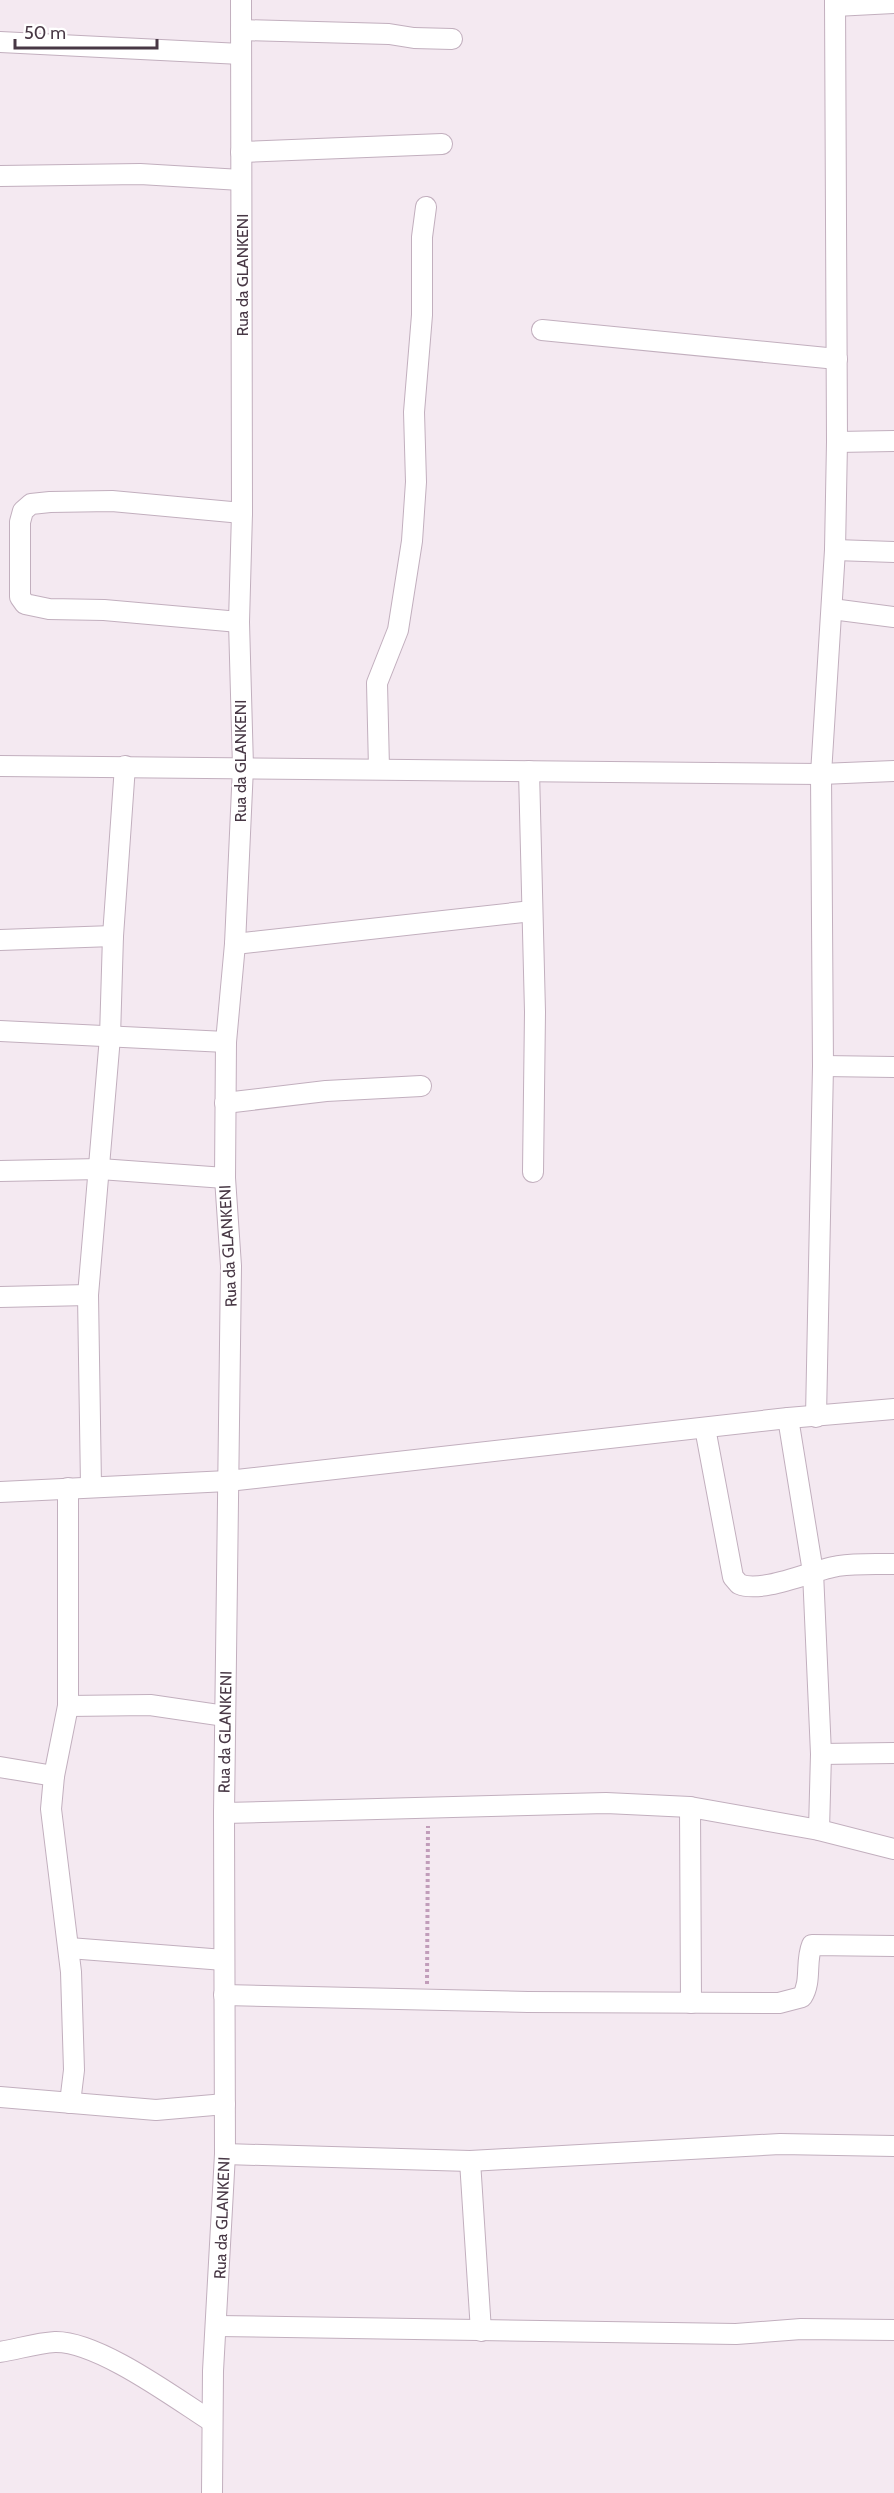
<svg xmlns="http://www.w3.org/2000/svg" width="894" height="2493" font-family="Cabin,sans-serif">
<rect width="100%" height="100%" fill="#f4e9f1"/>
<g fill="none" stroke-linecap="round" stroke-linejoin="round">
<defs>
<g id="minor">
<polyline points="835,6 894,3"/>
<polyline points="241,30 389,34 414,38 452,39"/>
<polyline points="0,42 241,54"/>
<polyline points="241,152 442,144"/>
<polyline points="0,176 140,174 241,180"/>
<polyline points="542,330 837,359"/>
<polyline points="837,442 894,441"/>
<polyline points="835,550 894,552"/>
<polyline points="832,609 894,617"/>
<polyline points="239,622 104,610 49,609 25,604 20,597 20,522 23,511 31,504 50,502 112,501 242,513"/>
<polyline points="0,766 821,774 894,771"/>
<polyline points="379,768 377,683 398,630 412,541 416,482 414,412 422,315 422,237 426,207"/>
<polyline points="529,771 535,1012 533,1172"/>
<polyline points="0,940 113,936"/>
<polyline points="235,944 532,911"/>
<polyline points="0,1031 226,1042"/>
<polyline points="823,1066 894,1067"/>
<polyline points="225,1103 326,1091 421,1086"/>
<polyline points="0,1171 100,1169 225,1178"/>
<polyline points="0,1297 88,1295"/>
<polyline points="816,1417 823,1066 821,774 835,550 837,442 835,0"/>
<polyline points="788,1418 813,1572 821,1754 819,1830"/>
<path d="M705 1428 733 1577 739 1584C762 1594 813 1570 838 1566 857 1563 875 1564 894 1564"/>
<polyline points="91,1486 88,1295 110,1037 113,936 125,766"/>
<polyline points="68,1488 68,1706 54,1776 51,1809 71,1972 74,2070 70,2103"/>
<polyline points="0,1492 228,1481 788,1418 894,1409"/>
<polyline points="68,1706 150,1705 225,1716"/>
<polyline points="821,1754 894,1753"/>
<polyline points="0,1767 54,1776"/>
<polyline points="690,1807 691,2003"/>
<polyline points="224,1813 606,1803 690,1807 819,1830 894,1849"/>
<polyline points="69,1948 224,1960"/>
<path d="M224 1995 528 2002 779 2003 802 1997C812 1981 805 1962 812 1945L894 1946"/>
<polyline points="0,2097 156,2110 225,2104"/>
<polyline points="225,2154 470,2161 780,2144 894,2146"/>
<polyline points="470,2161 481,2331"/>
<polyline points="217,2326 736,2334 801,2329 894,2330"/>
<path d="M0 2352C18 2349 37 2343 55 2342 98 2341 175 2398 211 2421"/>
<polyline points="212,2493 213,2371 225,2154 224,1813 231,1266 225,1178 226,1042 235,944 243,767 239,622 242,513 241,0"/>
</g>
</defs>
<!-- minor casing -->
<use href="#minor" stroke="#c2afbe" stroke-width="22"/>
<!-- path -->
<polyline stroke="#c19dba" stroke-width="4" stroke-dasharray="3 3" stroke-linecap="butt" points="427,1984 428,1826"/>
<!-- minor -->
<use href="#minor" stroke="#fff" stroke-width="20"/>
</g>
<g text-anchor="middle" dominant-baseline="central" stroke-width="4.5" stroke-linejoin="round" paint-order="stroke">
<!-- street labels -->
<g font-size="16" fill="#483845" stroke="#fff">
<text transform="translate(242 275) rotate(-90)">Rua da GLANKENI</text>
<text transform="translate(240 761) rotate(-90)">Rua da GLANKENI</text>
<text transform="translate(228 1246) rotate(-93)">Rua da GLANKENI</text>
<text transform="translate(225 1732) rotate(-89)">Rua da GLANKENI</text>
<text transform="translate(222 2218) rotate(-88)">Rua da GLANKENI</text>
</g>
</g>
<!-- scale -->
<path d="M15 39v9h142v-9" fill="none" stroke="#483845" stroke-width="3"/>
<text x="24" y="39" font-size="18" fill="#483845" stroke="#ffffff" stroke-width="4.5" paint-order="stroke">50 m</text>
</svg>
